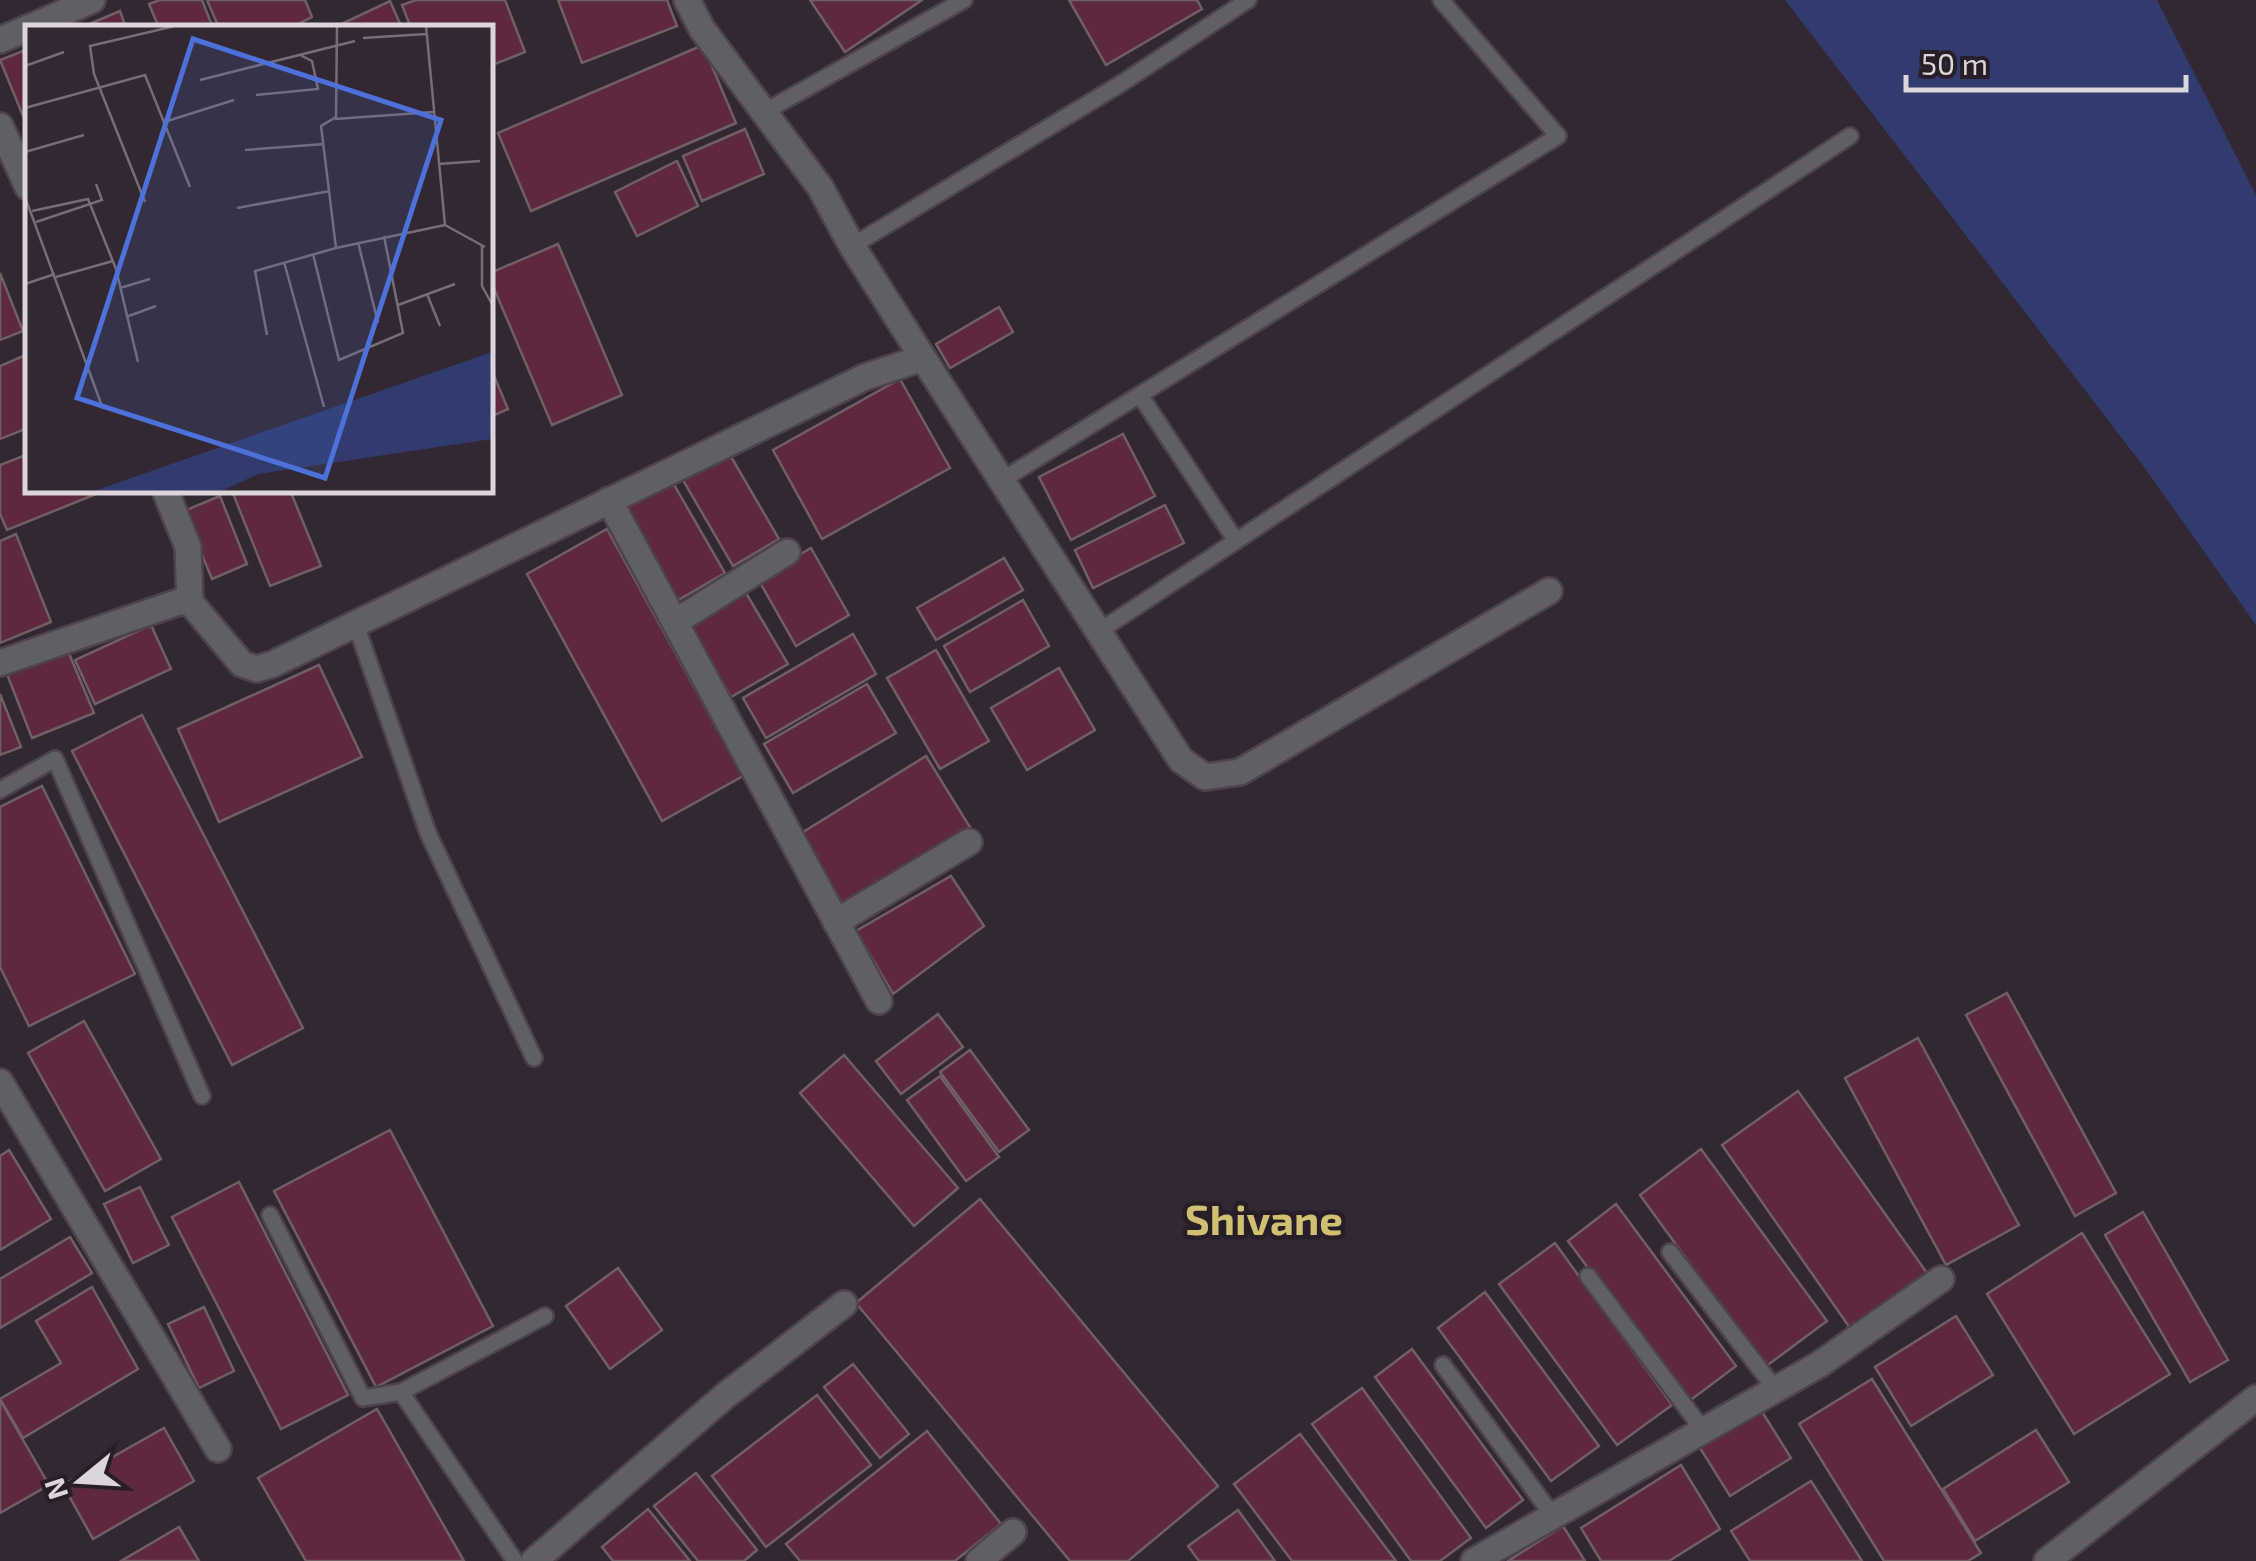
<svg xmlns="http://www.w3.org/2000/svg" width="2256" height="1561" font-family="'Exo 2',sans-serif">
<rect width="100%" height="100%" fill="#322732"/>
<!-- water -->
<polygon fill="#323b6d" points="1785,0 2157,0 2256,195 2256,625 2144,467"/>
<!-- building -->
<g fill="#5e2841" stroke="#705f65" stroke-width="2.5">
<polygon points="160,0 202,0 213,28 159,28 149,4"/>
<polygon points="207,0 305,0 312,17 290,28 219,28"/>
<polygon points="416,0 505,0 525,52 490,66 490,28 411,28 402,5"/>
<polygon points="558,0 667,0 677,26 582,63"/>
<polygon points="810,0 922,0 845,52"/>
<polygon points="1069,0 1197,0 1202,9 1106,65"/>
<polygon points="390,1 402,28 333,28"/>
<polygon points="120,11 126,28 80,28"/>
<polygon points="703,45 736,123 531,211 498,133"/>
<polygon points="28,49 28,128 0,60"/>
<polygon points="745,129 764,174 702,201 683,156"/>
<polygon points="677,161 698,206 637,236 615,192"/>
<polygon points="558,244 622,395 552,425 490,279 490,273"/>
<polygon points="0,273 23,331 0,340"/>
<polygon points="999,307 1013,332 950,368 936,344"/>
<polygon points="28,354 28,428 0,439 0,366"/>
<polygon points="490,366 508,409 490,417"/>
<polygon points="900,379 950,468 822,539 773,450"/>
<polygon points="1123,434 1155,496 1071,540 1039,477"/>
<polygon points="726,448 779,539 733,566 680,475"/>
<polygon points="28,454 28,490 106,490 7,530 0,514 0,465"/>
<polygon points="669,476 725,573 673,603 617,507"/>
<polygon points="290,490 321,566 270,586 232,491"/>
<polygon points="220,496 247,564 212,579 184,511"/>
<polygon points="1165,505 1184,543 1093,588 1075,550"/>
<polygon points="607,529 743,776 662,821 527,574"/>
<polygon points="16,534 51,622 0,643 0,541"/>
<polygon points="811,548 849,615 796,646 758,579"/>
<polygon points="1004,558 1023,590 936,640 917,608"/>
<polygon points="746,593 788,664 731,697 690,626"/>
<polygon points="1023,600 1049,646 970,692 944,646"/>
<polygon points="151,625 171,669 95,704 75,660"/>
<polygon points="853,634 876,674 766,738 743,698"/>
<polygon points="65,644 94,713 32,738 5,669"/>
<polygon points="936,650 989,741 940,769 887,678"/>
<polygon points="319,665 362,757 219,822 178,729"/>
<polygon points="1059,668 1095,730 1027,770 991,708"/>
<polygon points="867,684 896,733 793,793 764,744"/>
<polygon points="0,694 21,747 0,755"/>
<polygon points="142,715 303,1028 232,1065 72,751"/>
<polygon points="926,756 973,832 847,911 800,834"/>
<polygon points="42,786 135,974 29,1026 0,967 0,807"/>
<polygon points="951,876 984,926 893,994 856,931"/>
<polygon points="2007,993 2116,1193 2075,1216 1966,1015"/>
<polygon points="938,1014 963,1047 901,1094 876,1061"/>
<polygon points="84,1021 161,1159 105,1191 28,1053"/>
<polygon points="1918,1038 2019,1225 1946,1265 1845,1078"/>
<polygon points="970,1050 1029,1130 999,1152 940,1072"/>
<polygon points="844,1055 958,1188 914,1226 800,1093"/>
<polygon points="940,1076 999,1157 966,1181 907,1100"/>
<polygon points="1798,1091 1927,1273 1850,1328 1722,1145"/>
<polygon points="390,1130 493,1326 376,1387 274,1191"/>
<polygon points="1701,1149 1827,1321 1765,1367 1640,1195"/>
<polygon points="9,1150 51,1219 0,1250 0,1156"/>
<polygon points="239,1182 348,1395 281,1429 172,1217"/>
<polygon points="140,1187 169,1245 133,1263 104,1204"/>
<polygon points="980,1199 1218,1486 1128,1561 1070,1561 856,1303"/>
<polygon points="1616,1204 1736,1366 1688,1402 1568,1241"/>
<polygon points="2143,1212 2228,1360 2190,1382 2105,1235"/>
<polygon points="2082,1233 2170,1374 2074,1434 1987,1294"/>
<polygon points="70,1237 92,1273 0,1328 0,1279"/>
<polygon points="1555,1243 1672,1405 1617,1445 1499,1284"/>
<polygon points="618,1268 662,1330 610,1369 566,1306"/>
<polygon points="92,1287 138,1369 23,1438 0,1399 61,1363 36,1321"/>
<polygon points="1485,1292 1599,1446 1551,1481 1438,1328"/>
<polygon points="204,1307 234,1371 199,1388 168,1324"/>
<polygon points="1956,1316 1993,1375 1911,1426 1875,1367"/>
<polygon points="1412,1349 1523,1500 1486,1528 1375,1377"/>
<polygon points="853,1364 909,1434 880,1458 824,1387"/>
<polygon points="1872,1379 1981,1553 1968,1561 1884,1561 1799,1424"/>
<polygon points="1362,1388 1471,1538 1440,1561 1411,1561 1312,1424"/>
<polygon points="817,1395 871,1465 766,1547 712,1476"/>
<polygon points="0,1400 49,1485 0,1513"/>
<polygon points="377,1409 464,1561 306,1561 258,1478"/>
<polygon points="1761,1410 1791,1458 1730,1496 1700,1448"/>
<polygon points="164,1428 194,1481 93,1539 63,1485"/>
<polygon points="2036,1430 2069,1482 1975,1541 1943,1489"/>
<polygon points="927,1431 1001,1524 955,1561 800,1561 786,1544"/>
<polygon points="1300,1434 1396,1561 1292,1561 1234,1484"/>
<polygon points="1681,1465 1720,1529 1669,1561 1601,1561 1581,1528"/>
<polygon points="696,1473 757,1550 744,1561 698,1561 654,1506"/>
<polygon points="1811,1481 1862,1561 1750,1561 1731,1531"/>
<polygon points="648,1509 690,1561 613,1561 602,1547"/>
<polygon points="1238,1510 1275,1561 1199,1561 1188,1546"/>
<polygon points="1563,1526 1585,1561 1508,1561"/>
<polygon points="179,1527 199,1561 121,1561"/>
</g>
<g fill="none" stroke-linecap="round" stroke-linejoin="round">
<defs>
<g id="lane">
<polyline points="764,112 964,0"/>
<polyline points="852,246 1122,83 1248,0"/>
<polyline points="1140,395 1236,541"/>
<polyline points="1002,480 1558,136 1441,0"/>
<polyline points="355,622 428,833 534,1058"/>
<polyline points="1098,632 1850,136"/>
<polyline points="0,790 55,759 202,1096"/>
<polyline points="270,1215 363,1398 401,1392 515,1561"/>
<polyline points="1670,1252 1776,1390"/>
<polyline points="1588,1276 1703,1430"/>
<polyline points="1443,1365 1553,1516"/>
<polyline points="401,1392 545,1316"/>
</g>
<g id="street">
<polyline points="29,28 92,0"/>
<polyline points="0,40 28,28"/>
<polyline points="0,126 28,187"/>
<polyline points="923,358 1181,760 1205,777 1240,772 1549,591"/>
<polyline points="165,490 188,547 190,602"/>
<polyline points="609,500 879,1001"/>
<polyline points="675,622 787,552"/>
<polyline points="0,663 179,602 190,602 242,664 257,669 273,664 865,377 923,358 852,246 820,187 702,29 687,0"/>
<polyline points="836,922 969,842"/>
<polyline points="0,1082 218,1449"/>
<polyline points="534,1561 726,1395 844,1304"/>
<polyline points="979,1561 1013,1532"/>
<polyline points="1474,1561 1820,1364 1941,1279"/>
<polyline points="2047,1561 2256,1398"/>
</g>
</defs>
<!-- lane casing -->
<use href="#lane" stroke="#4d434d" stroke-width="20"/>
<!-- street casing -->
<use href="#street" stroke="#4d434d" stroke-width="30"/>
<!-- lane -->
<use href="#lane" stroke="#615f66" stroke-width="15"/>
<!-- street -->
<use href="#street" stroke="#615f66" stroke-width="25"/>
</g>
<g text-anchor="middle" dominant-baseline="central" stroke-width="9" stroke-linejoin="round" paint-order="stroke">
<!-- district labels -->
<g font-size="42" font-weight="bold" fill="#cfc072" stroke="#281e28">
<text x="1264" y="1218">Shivane</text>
</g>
</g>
<!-- overview -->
<g transform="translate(25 25)">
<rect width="468" height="468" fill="#322732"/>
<path d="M467 327V414L233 449 197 466H69Z" fill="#323b6d"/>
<path fill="none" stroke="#766d76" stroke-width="2.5" d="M312 1 311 92 296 101 311 223 420 200M401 1 420 200 460 222M338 13 401 9M0 41 39 27M175 55 330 16M231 70 293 64 287 36 275 30M0 83 120 50 165 162M310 94 408 87M139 97 209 75M220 125 299 119M0 127 59 110M414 139 455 136M0 172 78 384M120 177 69 49 65 21 150 1M212 183 305 166M7 186 63 174 91 244 113 337M11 197 77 175 71 159M333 217 353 298M457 221V261L468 281M288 229 314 335 378 308 359 211M259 237 299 382M31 252 88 236M0 259 30 249M95 263 125 254M402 269 415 301M373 280 430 259M101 292 131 281M242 310 230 246 311 223"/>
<path fill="#4d70d9" fill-opacity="0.15" stroke="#4d70d9" stroke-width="5" d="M168 14 416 95 300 453 52 373Z"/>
<rect width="468" height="468" fill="none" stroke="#dcd5dc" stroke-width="5"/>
</g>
<!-- north arrow -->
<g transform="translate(80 1481) rotate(252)" stroke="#281e28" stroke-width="8" paint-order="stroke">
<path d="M0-8L18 38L0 25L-18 38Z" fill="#dcd5dc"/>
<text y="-15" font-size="28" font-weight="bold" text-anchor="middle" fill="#dcd5dc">N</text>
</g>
<!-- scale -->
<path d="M1906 75v15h280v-15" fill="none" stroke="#dcd5dc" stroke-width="5"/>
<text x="1921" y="75" font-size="30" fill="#dcd5dc" stroke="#281e28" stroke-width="8" paint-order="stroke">50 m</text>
</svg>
